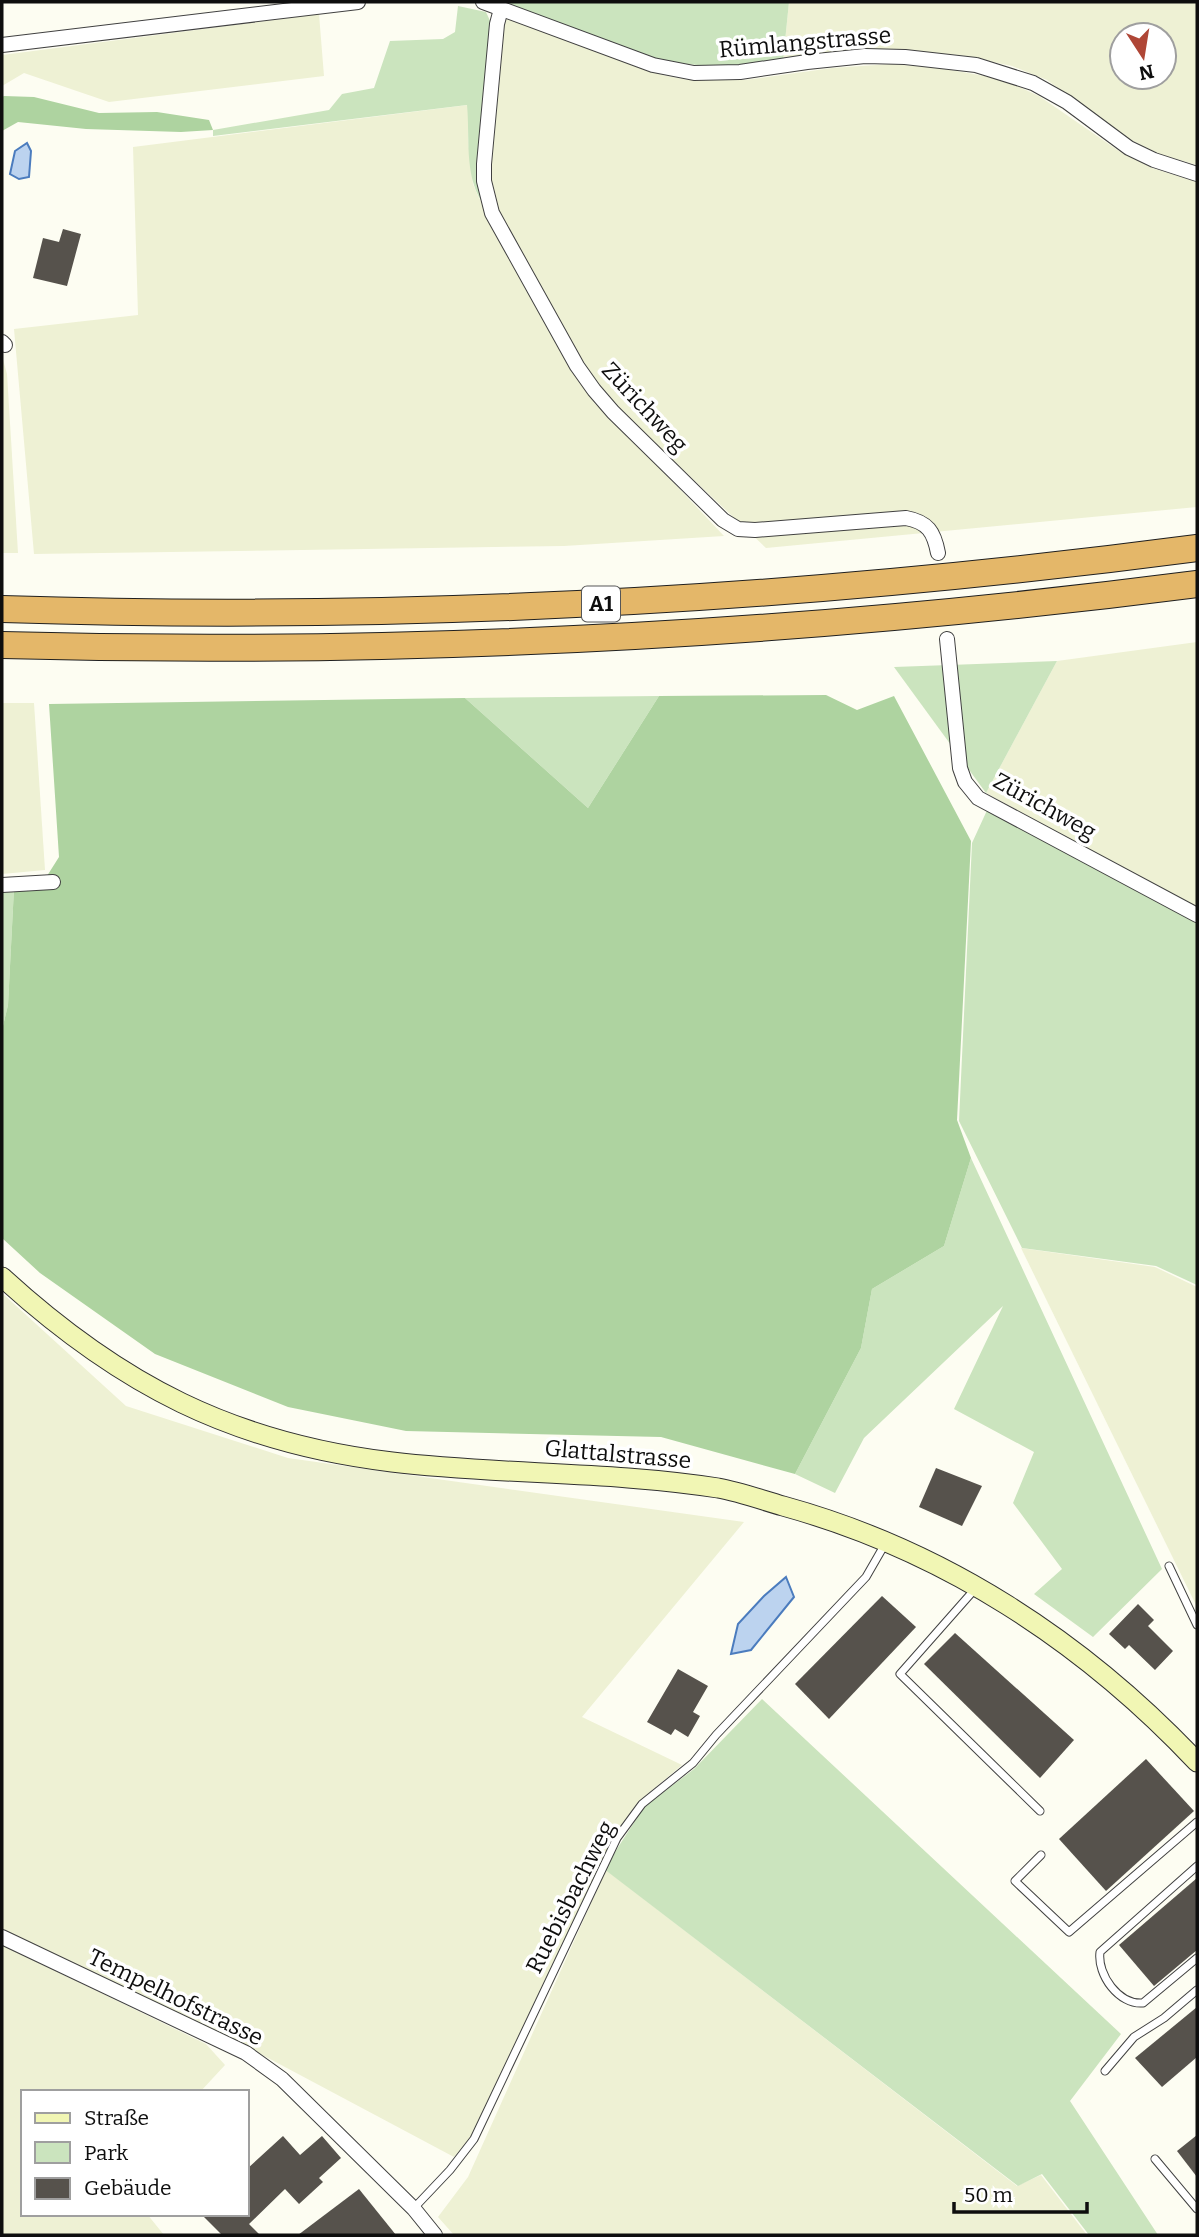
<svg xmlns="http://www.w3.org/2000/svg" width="1199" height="2237" font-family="Bitter,serif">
<rect width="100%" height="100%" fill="#fdfdf2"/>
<!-- farmland -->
<g fill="#eef1d4" fill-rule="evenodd">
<path d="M789 2H1197V165L1159 154 1125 137 1047 80 1012 66 960 55 859 49 783 61ZM1122 35H1164V77H1122Z"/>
<polygon points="319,14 324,76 109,102 24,73 2,86 2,55"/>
<polygon points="508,19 662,75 688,80 745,80 832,68 891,64 939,68 985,76 1013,84 1039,96 1119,151 1152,168 1197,182 1197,507 766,548 609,400 583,366 503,227 488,182 503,22"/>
<polygon points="468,105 468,140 473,184 478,196 594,403 620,426 724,536 564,546 34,554 14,329 138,315 133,147"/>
<polygon points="2,356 7,374 18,553 2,553"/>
<polygon points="1197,642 1197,909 986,793 1057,661"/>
<polygon points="2,703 34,703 45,870 2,874"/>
<polygon points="1021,1248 1155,1267 1197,1287 1197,1607"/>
<polygon points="2,1293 126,1406 288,1458 744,1522 582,1717 682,1765 638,1802 614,1838 471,2138 454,2157 251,2049 2,1934"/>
<polygon points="606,1870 1017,2186 1041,2175 1087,2235 454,2235 438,2217 468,2177"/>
<polygon points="2,1945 206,2044 225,2065 200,2092 23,2092 23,2214 147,2214 164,2235 2,2235"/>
</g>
<!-- green -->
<g fill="#cbe4be">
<polygon points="505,2 789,2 783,61 729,68 656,61"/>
<path d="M458 6 486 12 492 25 479 174 482 202C464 175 470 135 467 105L213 136V130L329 110 342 94 374 88 390 41 443 39 455 32Z"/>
<polygon points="1057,661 986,793 894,667"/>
<polygon points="659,696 588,808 465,698"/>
<polygon points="989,806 1197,918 1197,1285 1156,1266 1022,1248 959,1121 972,843"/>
<polygon points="2,888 14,888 8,1005 2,1030"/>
<polygon points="971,1158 1162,1569 1093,1637 1034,1594 1062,1569 1013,1503 1034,1452 954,1409 1003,1306 864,1438 835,1493 795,1474 861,1348 872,1289 944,1246"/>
<polygon points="762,1699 1121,2034 1070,2101 1158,2235 1089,2235 1042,2174 1018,2186 604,1869 644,1807 694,1769"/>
</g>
<!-- forest -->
<g fill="#aed3a0">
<polygon points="4,96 34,97 99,113 157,112 209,120 213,130 181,132 86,129 18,122 2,131 2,97"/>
<polygon points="826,695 857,710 894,696 971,841 957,1120 971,1158 944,1246 872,1289 861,1348 795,1474 661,1437 406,1431 288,1407 155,1354 40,1273 2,1238 2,1030 8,1005 14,888 40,887 59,857 49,704 465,698 588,808 659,696"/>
</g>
<!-- water -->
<g fill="#bcd3ef" stroke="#4b7cbe" stroke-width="2">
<polygon points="27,143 31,151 29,177 19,179 10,174 15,151"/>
<polygon points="786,1577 794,1597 751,1650 731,1654 738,1624 764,1596"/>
</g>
<!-- building -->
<g fill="#56524c">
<polygon points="63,229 81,234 67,286 33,278 43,238 59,242"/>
<polygon points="936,1468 982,1486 962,1526 919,1507"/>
<polygon points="882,1596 916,1627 829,1719 795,1684"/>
<polygon points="1138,1604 1154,1620 1148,1626 1173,1651 1155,1670 1129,1645 1125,1649 1109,1634"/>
<polygon points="955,1633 1074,1740 1040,1778 924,1664"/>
<polygon points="678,1669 708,1686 693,1712 700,1716 688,1737 675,1729 671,1735 647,1722"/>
<polygon points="1146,1759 1194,1811 1106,1891 1059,1839"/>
<polygon points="1197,1878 1197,1950 1154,1986 1119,1945"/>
<polygon points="1197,2007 1197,2057 1162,2087 1135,2058"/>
<polygon points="1197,2135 1197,2177 1177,2151"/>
<polygon points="283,2136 300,2155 322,2136 341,2158 319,2178 323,2182 299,2204 285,2189 249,2224 260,2235 222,2235 201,2214 247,2214 247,2169"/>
<polygon points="359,2189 396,2235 298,2235"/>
</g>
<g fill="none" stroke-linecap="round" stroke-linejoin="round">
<defs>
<g id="lane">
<polyline points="1169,1566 1197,1625"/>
<polyline points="975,1589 900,1674 1040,1811"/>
<polyline points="1041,1855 1015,1881 1069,1932 1197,1822"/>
<path d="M1197 1866 1100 1952C1097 1975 1119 2005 1143 2003L1197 1958"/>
<polyline points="1105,2071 1134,2037 1164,2018 1197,1990"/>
<polyline points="1155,2159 1197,2209"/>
<polyline points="414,2208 450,2170 474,2139 617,1838 642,1804 693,1763 716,1735 866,1577 885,1544"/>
</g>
<g id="street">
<polyline points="483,2 653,65 694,73 740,72 807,62 865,56 905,57 976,65 1033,83 1067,102 1129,148 1154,160 1197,174"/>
<path d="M501 9 497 24 484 164V181L492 213 577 366 594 390 613 412 723 520 738 529 755 530 906 518C928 522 934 532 938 553"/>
<polyline points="2,45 358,2"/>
<polyline points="2,342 5,345"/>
<polyline points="947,639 960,768 965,782 978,798 1197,915"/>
<polyline points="2,885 53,882"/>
<polyline points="2,1937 246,2053 282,2079 414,2209 435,2235"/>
</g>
<path id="secondary" d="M2 1277C120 1385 233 1443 392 1462 501 1475 610 1471 718 1488 740 1492 762 1500 783 1506 943 1550 1083 1641 1197 1762"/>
<g id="highway">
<path d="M2 609C402 622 801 600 1197 548"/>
<path d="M2 645C402 656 801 635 1197 584"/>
</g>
</defs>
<!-- lane casing -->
<use href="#lane" stroke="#414141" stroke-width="9"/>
<!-- street casing -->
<use href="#street" stroke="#414141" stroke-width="16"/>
<!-- secondary casing -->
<use href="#secondary" stroke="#303030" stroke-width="21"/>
<!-- highway casing -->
<use href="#highway" stroke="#1f1f1f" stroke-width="28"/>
<!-- lane -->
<use href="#lane" stroke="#fff" stroke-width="7"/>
<!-- street -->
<use href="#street" stroke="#fff" stroke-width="14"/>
<!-- secondary -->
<use href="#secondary" stroke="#f1f6b4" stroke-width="19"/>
<!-- highway -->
<use href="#highway" stroke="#e4b769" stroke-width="26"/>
</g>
<g text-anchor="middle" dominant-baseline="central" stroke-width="7" stroke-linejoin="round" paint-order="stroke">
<!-- shield labels -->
<rect fill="#fff" stroke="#565656" stroke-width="2" x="582" y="586.5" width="38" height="35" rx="5"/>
<g font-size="21" font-weight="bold" fill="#0e0e0e">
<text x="601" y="604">A1</text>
</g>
<!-- street labels -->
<g font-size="23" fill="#0e0e0e" stroke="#fff">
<text transform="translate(805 42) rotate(-5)">Rümlangstrasse</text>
<text transform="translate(645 407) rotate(47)">Zürichweg</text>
<text transform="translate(1045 806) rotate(29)">Zürichweg</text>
<text transform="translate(618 1454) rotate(5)">Glattalstrasse</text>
<text transform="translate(570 1897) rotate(-63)">Ruebisbachweg</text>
<text transform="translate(176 1997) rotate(26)">Tempelhofstrasse</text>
</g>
</g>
<!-- border -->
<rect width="1199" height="2237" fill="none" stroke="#0e0e0e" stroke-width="7"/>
<!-- legend -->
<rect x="21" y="2090" width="228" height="126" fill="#ffffff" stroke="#9f9f9f" stroke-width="2"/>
<rect x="35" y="2113" width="35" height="10" fill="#f1f6b4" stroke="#9f9f9f" stroke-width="2"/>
<text x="84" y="2125" font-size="21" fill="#0e0e0e">Straße</text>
<rect x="35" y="2142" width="35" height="21" fill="#cbe4be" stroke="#9f9f9f" stroke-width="2"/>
<text x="84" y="2160" font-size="21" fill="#0e0e0e">Park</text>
<rect x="35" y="2178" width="35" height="21" fill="#56524c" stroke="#9f9f9f" stroke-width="2"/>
<text x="84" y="2195" font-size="21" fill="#0e0e0e">Gebäude</text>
<!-- north arrow -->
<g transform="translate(1143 56) rotate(168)"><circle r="33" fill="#ffffff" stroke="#9f9f9f" stroke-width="2"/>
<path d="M0-5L12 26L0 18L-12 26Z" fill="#af4636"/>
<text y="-10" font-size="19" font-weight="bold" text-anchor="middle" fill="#0e0e0e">N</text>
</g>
<!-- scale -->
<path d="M954 2202v10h133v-10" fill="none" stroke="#0e0e0e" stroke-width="3.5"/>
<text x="964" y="2202" font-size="21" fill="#0e0e0e" stroke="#ffffff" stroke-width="5" paint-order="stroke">50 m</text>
</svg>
